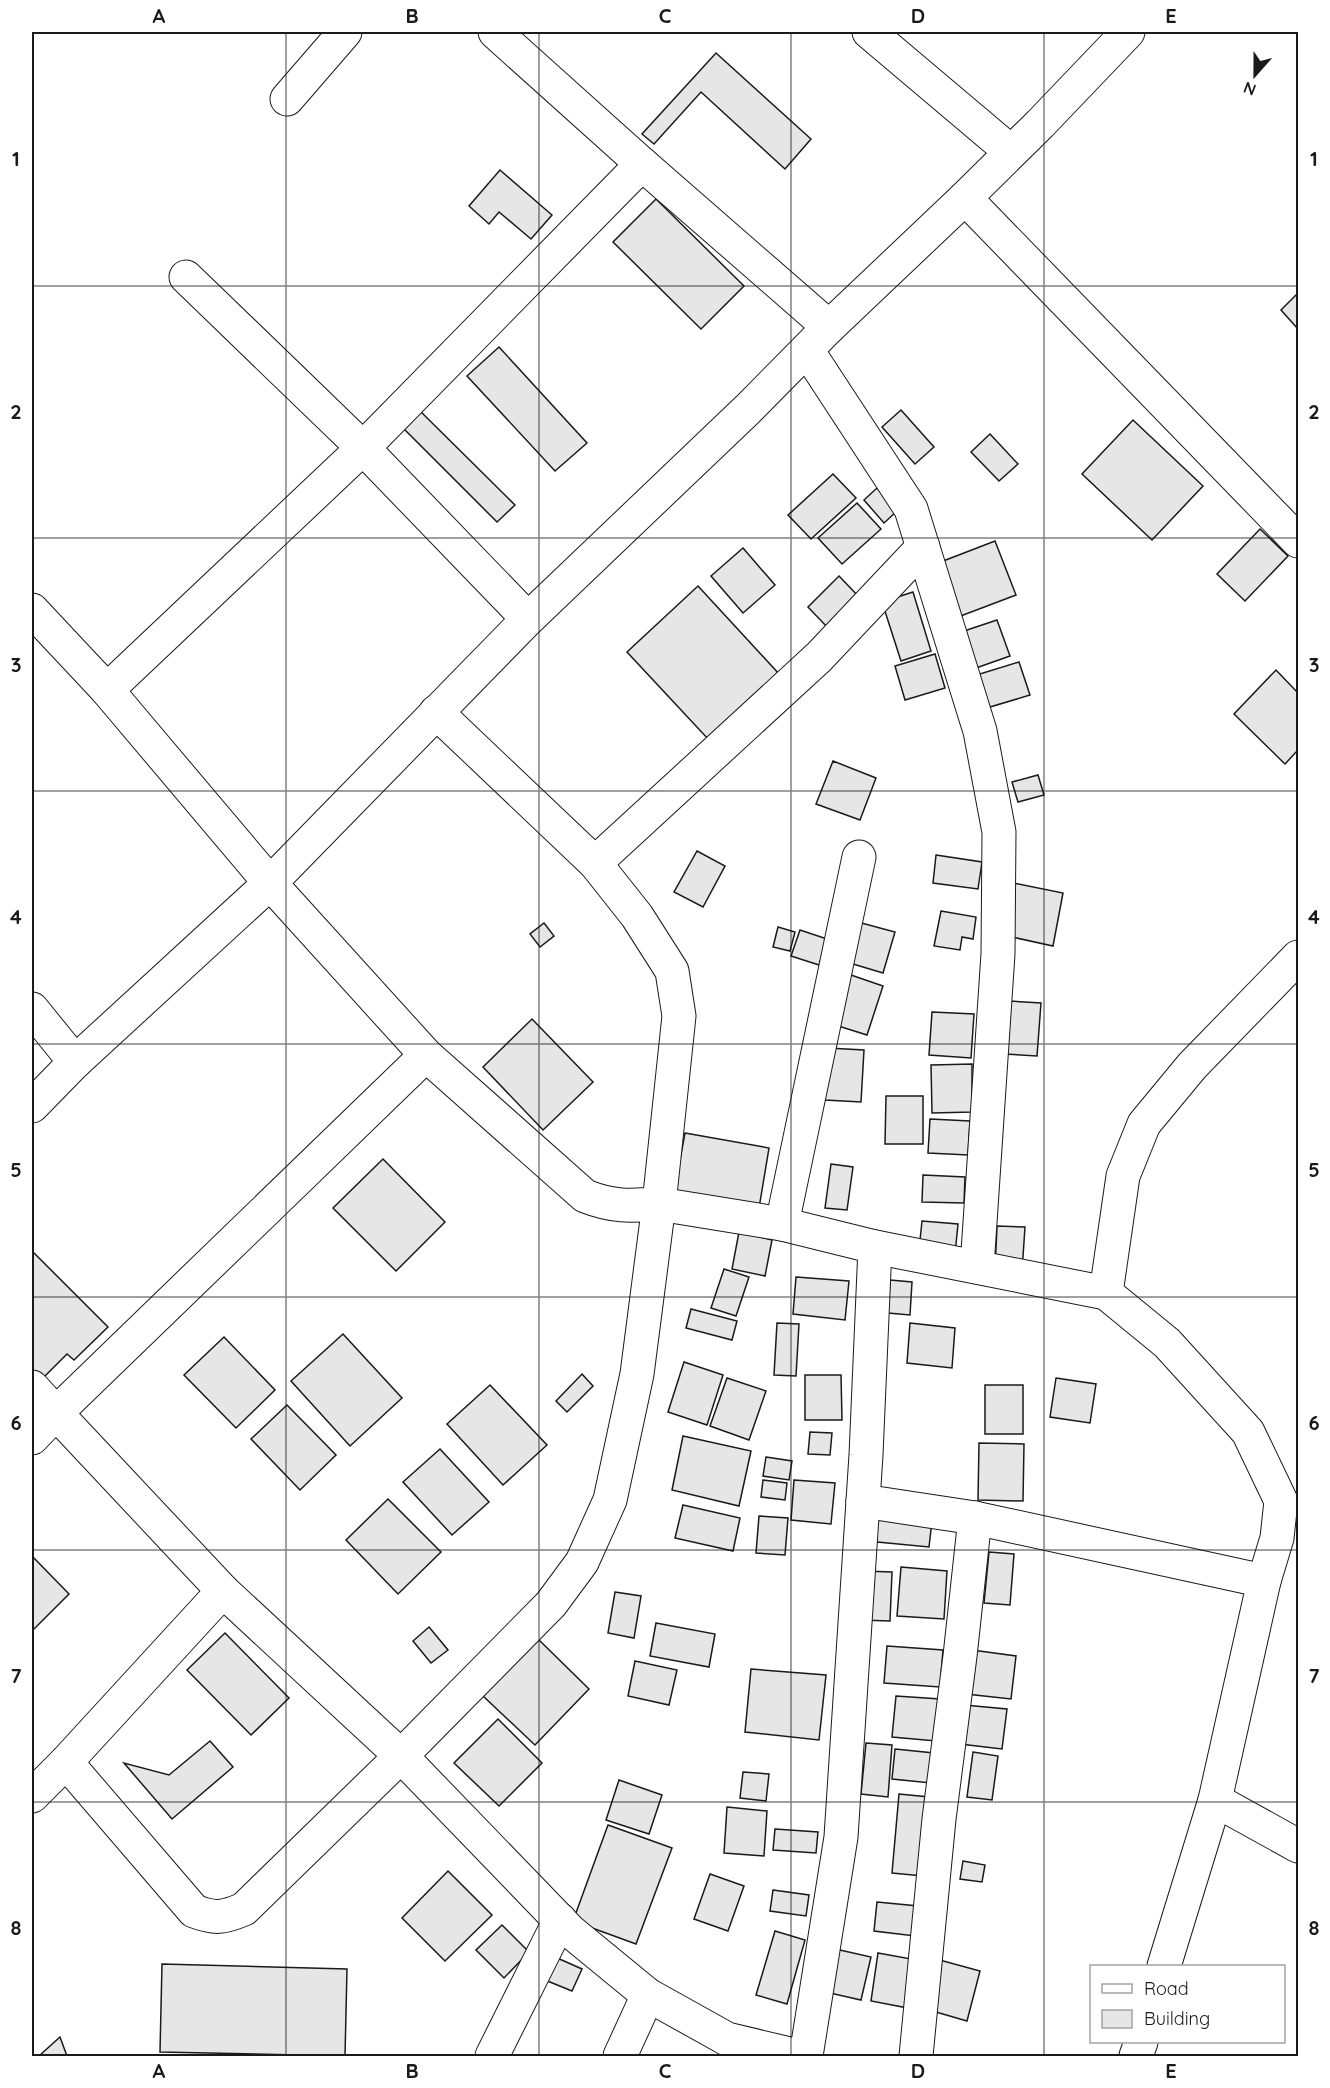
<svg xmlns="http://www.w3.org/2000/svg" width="1330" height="2088" font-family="Quicksand,sans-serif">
<rect width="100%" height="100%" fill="#fff"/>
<!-- building -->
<g fill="#e6e6e6" stroke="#1a1a1a" stroke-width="1.5">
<polygon points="716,53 811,139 785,169 701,92 654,144 642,134"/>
<polygon points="500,170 552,215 531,239 499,212 489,224 469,206"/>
<polygon points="656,199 744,286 701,329 613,242"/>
<polygon points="1298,293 1298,329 1281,310"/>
<polygon points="499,347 587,443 555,471 467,376"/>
<polygon points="416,407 515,505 497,522 399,424"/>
<polygon points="901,410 934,447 915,464 882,427"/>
<polygon points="1133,420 1203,486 1152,540 1082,474"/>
<polygon points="990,434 1018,464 999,481 971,452"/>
<polygon points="833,474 856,498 811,539 788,515"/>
<polygon points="877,488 897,511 884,523 864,500"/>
<polygon points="857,503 881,529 842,564 818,538"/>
<polygon points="1260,529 1288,556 1245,601 1217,574"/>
<polygon points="995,541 1016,595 958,617 938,563"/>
<polygon points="743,548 775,585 743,613 711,576"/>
<polygon points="839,576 861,599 829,629 808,607"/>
<polygon points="698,586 780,675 709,740 627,652"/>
<polygon points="913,592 931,651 901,661 882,602"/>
<polygon points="997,620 1010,656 976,668 964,631"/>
<polygon points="935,654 945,688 905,700 895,666"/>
<polygon points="1019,662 1030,695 980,710 970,677"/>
<polygon points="1276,670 1298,693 1298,750 1285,764 1234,714"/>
<polygon points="833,761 876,778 860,820 816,804"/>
<polygon points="1038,775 1044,795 1018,802 1012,782"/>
<polygon points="697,851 725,866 703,907 674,892"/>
<polygon points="936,855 982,862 978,889 933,883"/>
<polygon points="1013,883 1063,893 1053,946 1003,935"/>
<polygon points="941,911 976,917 973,939 962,937 960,950 934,946"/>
<polygon points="854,921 895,932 883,973 843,961"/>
<polygon points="544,923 554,936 540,947 530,934"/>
<polygon points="778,927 795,932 790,951 773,947"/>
<polygon points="800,930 827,939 819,965 791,956"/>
<polygon points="848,974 883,986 867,1035 832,1024"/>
<polygon points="1008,1001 1041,1003 1037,1056 1005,1054"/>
<polygon points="932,1012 974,1014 971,1058 929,1055"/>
<polygon points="532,1019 593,1082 543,1130 483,1067"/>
<polygon points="828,1048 864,1050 861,1102 825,1100"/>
<polygon points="972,1064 972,1112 932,1113 931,1065"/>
<polygon points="886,1096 923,1096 923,1144 885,1144"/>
<polygon points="930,1119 970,1121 968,1155 928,1153"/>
<polygon points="685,1133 769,1148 759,1208 674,1192"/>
<polygon points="383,1159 445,1222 396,1271 333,1208"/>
<polygon points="831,1164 853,1167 847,1210 825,1208"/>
<polygon points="923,1175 965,1177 964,1203 922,1202"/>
<polygon points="922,1221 958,1224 955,1254 919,1250"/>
<polygon points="997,1226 1025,1227 1022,1271 995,1270"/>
<polygon points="739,1232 772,1240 765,1276 732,1269"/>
<polygon points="32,1251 108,1327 74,1360 67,1354 37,1384 32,1379"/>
<polygon points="724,1269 749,1277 736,1316 711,1308"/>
<polygon points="796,1277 849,1281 845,1320 793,1314"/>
<polygon points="890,1280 912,1282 910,1315 888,1313"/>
<polygon points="691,1309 737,1321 732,1340 686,1328"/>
<polygon points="777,1323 799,1324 796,1376 774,1375"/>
<polygon points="910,1323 955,1328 952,1368 907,1363"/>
<polygon points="343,1334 402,1398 350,1446 291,1381"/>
<polygon points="224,1337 275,1390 236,1428 184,1375"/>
<polygon points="684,1362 723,1375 707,1425 668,1412"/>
<polygon points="582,1374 593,1386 567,1412 556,1401"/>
<polygon points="805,1375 841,1375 842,1420 805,1420"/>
<polygon points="727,1378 766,1391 749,1440 710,1426"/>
<polygon points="1056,1378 1096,1384 1090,1423 1050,1417"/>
<polygon points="490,1385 547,1445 503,1485 447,1424"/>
<rect x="985" y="1385" width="38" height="49"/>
<polygon points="287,1405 336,1455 300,1490 251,1439"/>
<polygon points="810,1432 832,1433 830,1455 808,1454"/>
<polygon points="683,1436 751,1451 739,1506 672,1490"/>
<polygon points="979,1443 1024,1444 1023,1501 978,1500"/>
<polygon points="440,1449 489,1502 452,1535 403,1482"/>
<polygon points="766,1457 792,1461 789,1480 763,1476"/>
<polygon points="763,1480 787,1483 785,1500 761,1497"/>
<polygon points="794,1480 835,1483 831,1524 791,1520"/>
<polygon points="388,1499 441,1552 398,1594 346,1540"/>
<polygon points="683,1505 740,1518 733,1551 675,1538"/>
<polygon points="870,1513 932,1521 929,1547 867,1541"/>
<polygon points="759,1516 788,1518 785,1555 756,1553"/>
<polygon points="989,1552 1014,1554 1010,1605 984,1603"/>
<polygon points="32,1556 69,1594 32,1631"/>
<polygon points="901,1567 947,1571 944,1619 897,1616"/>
<polygon points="862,1571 892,1572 890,1621 860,1620"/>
<polygon points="615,1592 641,1596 634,1638 608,1633"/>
<polygon points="656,1623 715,1634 709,1667 650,1656"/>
<polygon points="429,1627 448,1650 431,1663 413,1641"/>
<polygon points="225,1633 289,1698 251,1735 187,1670"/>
<polygon points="538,1639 589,1689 535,1745 483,1696"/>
<polygon points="887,1646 943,1650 940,1687 884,1683"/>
<polygon points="972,1650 1016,1656 1011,1699 966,1694"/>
<polygon points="635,1661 677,1670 669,1705 628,1696"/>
<polygon points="751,1669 826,1675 819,1740 745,1732"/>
<polygon points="896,1696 940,1699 936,1741 892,1737"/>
<polygon points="964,1705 1007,1709 1002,1749 960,1744"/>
<polygon points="498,1719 542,1763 499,1806 454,1763"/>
<polygon points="210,1741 233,1767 172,1819 124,1763 169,1775"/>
<polygon points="866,1743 892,1745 888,1797 861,1794"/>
<polygon points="895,1749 934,1753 931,1783 892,1779"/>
<polygon points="973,1752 998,1756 992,1800 967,1797"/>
<polygon points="743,1772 769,1774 766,1801 740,1798"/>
<polygon points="619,1780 662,1795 649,1834 606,1820"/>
<polygon points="899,1794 929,1797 923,1876 892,1873"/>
<polygon points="727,1807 767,1811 764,1856 724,1853"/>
<polygon points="608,1825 672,1848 636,1944 573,1921"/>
<polygon points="775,1829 818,1832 816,1853 773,1850"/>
<polygon points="963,1861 985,1865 982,1882 960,1879"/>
<polygon points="448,1871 492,1915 445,1961 402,1918"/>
<polygon points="710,1874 744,1886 728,1931 694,1919"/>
<polygon points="773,1890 809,1895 806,1916 770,1911"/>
<polygon points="877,1902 918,1906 915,1936 874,1931"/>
<polygon points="502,1925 529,1952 504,1978 476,1950"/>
<polygon points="775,1931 805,1940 787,2004 756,1995"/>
<polygon points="831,1948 871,1957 861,2000 821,1991"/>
<polygon points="878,1953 917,1960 908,2008 871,2001"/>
<polygon points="555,1957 582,1969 572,1991 545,1980"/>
<polygon points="936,1959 980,1971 967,2021 922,2008"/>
<polygon points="162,1964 347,1969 345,2056 160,2052"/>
<polygon points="60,2037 67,2056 39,2056"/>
</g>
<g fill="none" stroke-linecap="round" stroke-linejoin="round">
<defs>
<g id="street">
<polyline points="495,32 642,164"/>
<polyline points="869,32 1011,152"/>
<polyline points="287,99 345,32"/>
<polyline points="965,198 1298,541"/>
<polyline points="186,277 363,448 528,619"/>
<polyline points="807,350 911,509 980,731 999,832 998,954 977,1267"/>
<polyline points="32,610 107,690 270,883 426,1055"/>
<polyline points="107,690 363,448 642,164 829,327"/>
<polyline points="595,863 819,657 923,547"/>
<polyline points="32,1009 75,1062"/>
<polyline points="782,1224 859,857"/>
<polyline points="875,1247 1106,1293 1167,1343 1248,1432 1281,1501 1277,1538 1264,1581 1215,1800"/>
<polyline points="1106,1293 1123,1176 1144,1124 1192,1066 1298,957"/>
<path d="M32 1387 56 1413 426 1055 585 1196C613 1207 629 1206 659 1204L679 1016 672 971 637 916 595 863 436 712"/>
<polyline points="32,1438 56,1413 223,1591 66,1762 32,1796"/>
<polyline points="863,1501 975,1518"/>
<path d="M66 1762 194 1911C215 1919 223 1918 244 1909L401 1756 223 1591"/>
<polyline points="1164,1966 1215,1800 1298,1846"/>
<polyline points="492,2056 560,1920"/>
<polyline points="620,2056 648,1995"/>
<polyline points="798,2056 727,2039 648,1995 570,1931 401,1756 551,1604 582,1562 610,1500 637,1374 659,1204 782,1224 875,1247 866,1455 841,1837 806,2056"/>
<polyline points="916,2056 939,1819 960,1656 975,1518 1264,1581"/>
<polyline points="1136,2056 1141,2042"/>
</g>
<polyline id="highway" points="32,1106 75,1062 270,883 528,619 748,409 829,327 965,198 1040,124 1128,32"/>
</defs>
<!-- street casing -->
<use href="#street" stroke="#1a1a1a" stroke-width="35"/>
<!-- highway casing -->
<use href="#highway" stroke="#1a1a1a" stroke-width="35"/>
<!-- street -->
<use href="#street" stroke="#fff" stroke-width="33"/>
<!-- highway -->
<use href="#highway" stroke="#fff" stroke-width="33"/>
</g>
<!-- grid -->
<path fill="none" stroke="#1a1a1a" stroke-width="1.5" stroke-opacity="0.55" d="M286 32V2056M539 32V2056M791 32V2056M1044 32V2056M32 286H1298M32 538H1298M32 791H1298M32 1044H1298M32 1297H1298M32 1550H1298M32 1802H1298"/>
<!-- border -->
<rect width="1330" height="2088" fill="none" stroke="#ffffff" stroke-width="66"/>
<!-- legend -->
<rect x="1090" y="1965" width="195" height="78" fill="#ffffff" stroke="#a3a3a3" stroke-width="1.5"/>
<rect x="1102" y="1984" width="30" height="9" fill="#ffffff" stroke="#a3a3a3" stroke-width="1.5"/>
<text x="1144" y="1995" font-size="18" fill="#1a1a1a">Road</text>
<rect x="1102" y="2010" width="30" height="18" fill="#e6e6e6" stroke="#a3a3a3" stroke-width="1.5"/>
<text x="1144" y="2025" font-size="18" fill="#1a1a1a">Building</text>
<!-- north arrow -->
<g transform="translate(1255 75) rotate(201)" stroke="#ffffff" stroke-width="4.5" paint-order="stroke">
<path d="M0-4.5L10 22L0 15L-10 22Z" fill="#1a1a1a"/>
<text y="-9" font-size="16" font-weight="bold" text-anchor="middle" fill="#1a1a1a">N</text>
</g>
<rect x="33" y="33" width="1264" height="2022" fill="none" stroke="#1a1a1a" stroke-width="2"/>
<g font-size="20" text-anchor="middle" font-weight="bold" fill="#1a1a1a">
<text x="159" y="23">A</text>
<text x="412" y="23">B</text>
<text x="665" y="23">C</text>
<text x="918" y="23">D</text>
<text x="1171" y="23">E</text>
<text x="16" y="166">1</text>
<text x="1314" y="166">1</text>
<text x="16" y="419">2</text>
<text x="1314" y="419">2</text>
<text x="16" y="672">3</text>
<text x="1314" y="672">3</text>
<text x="16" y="924">4</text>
<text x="1314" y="924">4</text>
<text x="16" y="1177">5</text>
<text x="1314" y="1177">5</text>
<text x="16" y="1430">6</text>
<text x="1314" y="1430">6</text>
<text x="16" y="1683">7</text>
<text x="1314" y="1683">7</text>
<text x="16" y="1935">8</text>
<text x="1314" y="1935">8</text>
<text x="159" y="2078">A</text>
<text x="412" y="2078">B</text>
<text x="665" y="2078">C</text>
<text x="918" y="2078">D</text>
<text x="1171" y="2078">E</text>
</g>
</svg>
